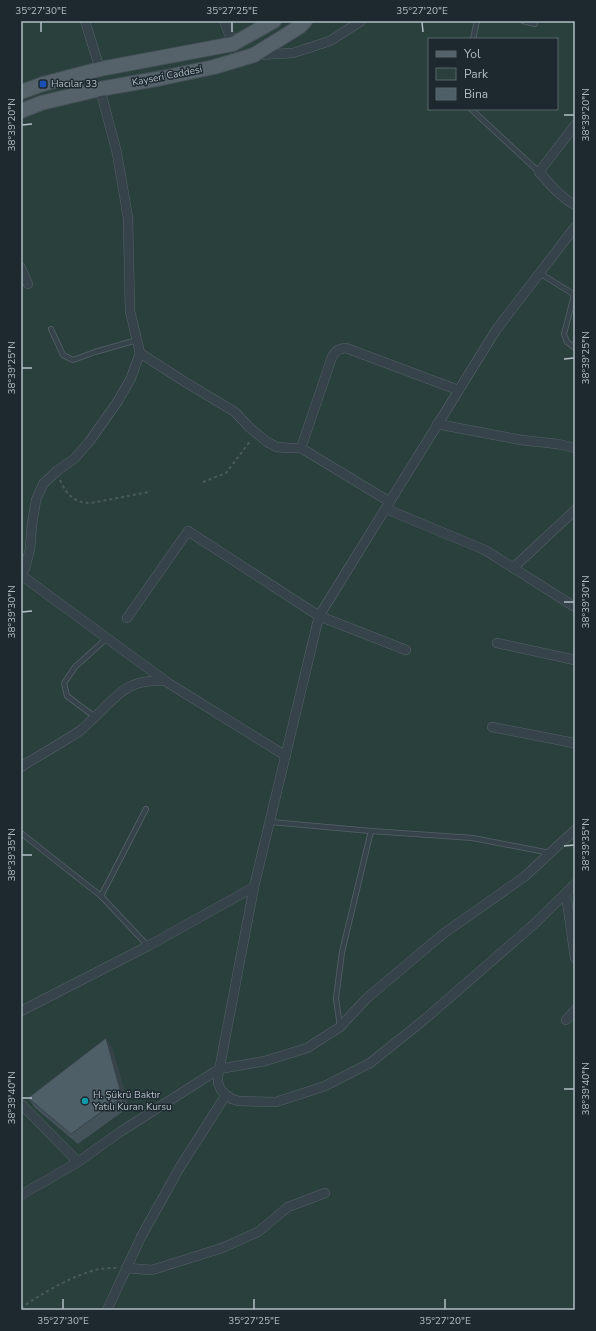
<svg xmlns="http://www.w3.org/2000/svg" width="596" height="1331" font-family="'Nunito Sans',sans-serif">
<rect width="100%" height="100%" fill="#24323a"/>
<!-- green -->
<path fill="#2a403d" fill-rule="evenodd" d="M21 21H575V1310H21ZM429 39H557V109H429Z"/>
<g fill="none" stroke-linecap="round" stroke-linejoin="round">
<defs>
<g id="service">
<polyline points="523,21 535,24"/>
<polyline points="473,39 477,21"/>
<polyline points="471,109 539,172"/>
<polyline points="541,274 575,295"/>
<polyline points="574,295 564,334 567,342 575,348"/>
<polyline points="51,329 63,355 73,360 95,352 137,340"/>
<polyline points="95,717 67,696 64,683 75,667 106,639"/>
<polyline points="271,822 371,831 473,838 550,853"/>
<polyline points="21,833 101,896 148,946"/>
<polyline points="101,896 146,809"/>
<polyline points="340,1027 336,998 342,952 371,831"/>
</g>
<g id="minor">
<polyline points="85,21 100,69"/>
<polyline points="224,21 233,44"/>
<polyline points="257,55 293,53 330,41 361,21"/>
<polyline points="100,89 117,153 128,218 130,311 140,353 185,382 235,412 250,428 267,442 277,447 289,448 301,448 390,502"/>
<path d="M575 125 539 172C550 184 560 197 575 205"/>
<polyline points="575,227 496,330 319,616 254,887 218,1076 218,1083 221,1090 226,1095 232,1099 239,1101 276,1102 325,1086 370,1063 425,1019 533,925 575,884"/>
<polyline points="21,268 28,284"/>
<polyline points="437,424 521,440 558,444 575,448"/>
<path d="M301 448 332 357C335 351 339 348 346 348L458 390"/>
<polyline points="386,509 485,550 575,607"/>
<polyline points="513,568 575,510"/>
<polyline points="21,574 25,568 30,549 32,524 36,500 43,484 58,470 74,459 89,442 118,401 131,378 140,353"/>
<polyline points="21,575 164,680"/>
<polyline points="127,618 188,531 319,616 406,650"/>
<polyline points="497,643 575,660"/>
<polyline points="492,727 574,743"/>
<path d="M21 767C41 754 62 743 81 730 86 726 90 721 95 717 118 694 129 678 165 681L286 756"/>
<polyline points="566,894 575,958"/>
<polyline points="21,1011 148,946 254,887"/>
<polyline points="566,1020 575,1010"/>
<polyline points="21,1104 78,1162"/>
<polyline points="21,1195 78,1162 120,1132 219,1069 265,1061 307,1048 340,1027 367,998 443,934 524,877 575,830"/>
<polyline points="126,1268 152,1270 222,1248 258,1232 288,1207 325,1193"/>
<polyline points="107,1310 141,1237 180,1167 226,1095"/>
</g>
<g id="primary">
<polyline points="21,92 43,84 100,69 233,44 274,21"/>
<polyline points="21,111 41,103 100,89 162,78 214,67 254,55 299,27 305,21"/>
</g>
</defs>
<!-- service casing -->
<use href="#service" stroke="#566168" stroke-width="6"/>
<!-- minor casing -->
<use href="#minor" stroke="#566168" stroke-width="10"/>
<!-- primary casing -->
<use href="#primary" stroke="#444f56" stroke-width="16"/>
<!-- path -->
<g stroke="#485c5a" stroke-width="2" stroke-dasharray="3 3" stroke-linecap="butt">
<path d="M60 480C66 494 74 503 91 503L149 492"/>
<polyline points="203,482 226,473 251,440"/>
<path d="M21 1308C42 1293 75 1274 100 1269 105 1268 111 1268 116 1268"/>
</g>
<!-- service -->
<use href="#service" stroke="#37434a" stroke-width="4.5"/>
<!-- minor -->
<use href="#minor" stroke="#37434a" stroke-width="9"/>
<!-- primary -->
<use href="#primary" stroke="#55626a" stroke-width="14"/>
</g>
<!-- wall -->
<polygon fill="#445259" points="112,1048 129,1107 78,1144 35,1108 28,1098"/>
<!-- shaded-wall -->
<polygon fill="#374249" points="106,1038 112,1048 129,1107 122,1097"/>
<!-- building -->
<polygon fill="#4f5f68" stroke="#374249" points="106,1038 122,1097 71,1134 28,1098"/>
<!-- ticks -->
<path fill="none" stroke="#b3bec6" stroke-width="1.5" d="M41 22V32M232 22V32M422 22 423 32M564 115H574M22 125 32 124M564 359 574 358M22 368H32M564 602H574M22 612 32 611M564 846 574 845M22 855H32M564 1089H574M22 1098H32M63 1299V1309M254 1299V1309M445 1299V1309"/>
<!-- markers -->
<rect fill="#1a4fb4" stroke="#1d282f" stroke-width="1.5" x="39" y="80" width="8" height="8" rx="2"/>
<circle fill="#0f9aa8" stroke="#1d282f" stroke-width="1.5" cx="85" cy="1101" r="4"/>
<g text-anchor="middle" dominant-baseline="central" stroke-width="3" stroke-linejoin="round" paint-order="stroke">
<!-- street labels -->
<g font-size="10" fill="#b3bec6" stroke="#1d282f">
<text transform="translate(167 76) rotate(-11)">Kayseri Caddesi</text>
</g>
<!-- poi labels -->
<g font-size="10" fill="#b3bec6" stroke="#1d282f" text-anchor="start">
<text x="51" y="84">Hacılar 33</text>
<text x="93" y="1095">H. Şükrü Baktır<tspan x="93" dy="12">Yatılı Kuran Kursu</tspan></text>
</g>
</g>
<!-- border -->
<rect width="596" height="1331" fill="none" stroke="#1d282f" stroke-width="44"/>
<!-- legend -->
<rect x="428" y="38" width="130" height="72" fill="#1d282f" stroke="#59646b"/>
<rect x="436" y="51" width="20" height="6" fill="#55626a" stroke="#59646b"/>
<text x="464" y="58" font-size="12" fill="#b3bec6">Yol</text>
<rect x="436" y="68" width="20" height="12" fill="#2a403d" stroke="#59646b"/>
<text x="464" y="78" font-size="12" fill="#b3bec6">Park</text>
<rect x="436" y="88" width="20" height="12" fill="#4f5f68" stroke="#59646b"/>
<text x="464" y="98" font-size="12" fill="#b3bec6">Bina</text>
<rect x="22" y="22" width="552" height="1287" fill="none" stroke="#b3bec6" stroke-width="1.5"/>
<g font-size="10" text-anchor="middle" fill="#b3bec6">
<text x="41" y="14">35°27'30"E</text>
<text x="232" y="14">35°27'25"E</text>
<text x="422" y="14">35°27'20"E</text>
<text transform="translate(585 115) rotate(-90)" y="4">38°39'20"N</text>
<text transform="translate(11 125) rotate(-90)" y="4">38°39'20"N</text>
<text transform="translate(585 358) rotate(-90)" y="4">38°39'25"N</text>
<text transform="translate(11 368) rotate(-90)" y="4">38°39'25"N</text>
<text transform="translate(585 602) rotate(-90)" y="4">38°39'30"N</text>
<text transform="translate(11 612) rotate(-90)" y="4">38°39'30"N</text>
<text transform="translate(585 845) rotate(-90)" y="4">38°39'35"N</text>
<text transform="translate(11 855) rotate(-90)" y="4">38°39'35"N</text>
<text transform="translate(585 1089) rotate(-90)" y="4">38°39'40"N</text>
<text transform="translate(11 1098) rotate(-90)" y="4">38°39'40"N</text>
<text x="63" y="1324">35°27'30"E</text>
<text x="254" y="1324">35°27'25"E</text>
<text x="445" y="1324">35°27'20"E</text>
</g>
</svg>
